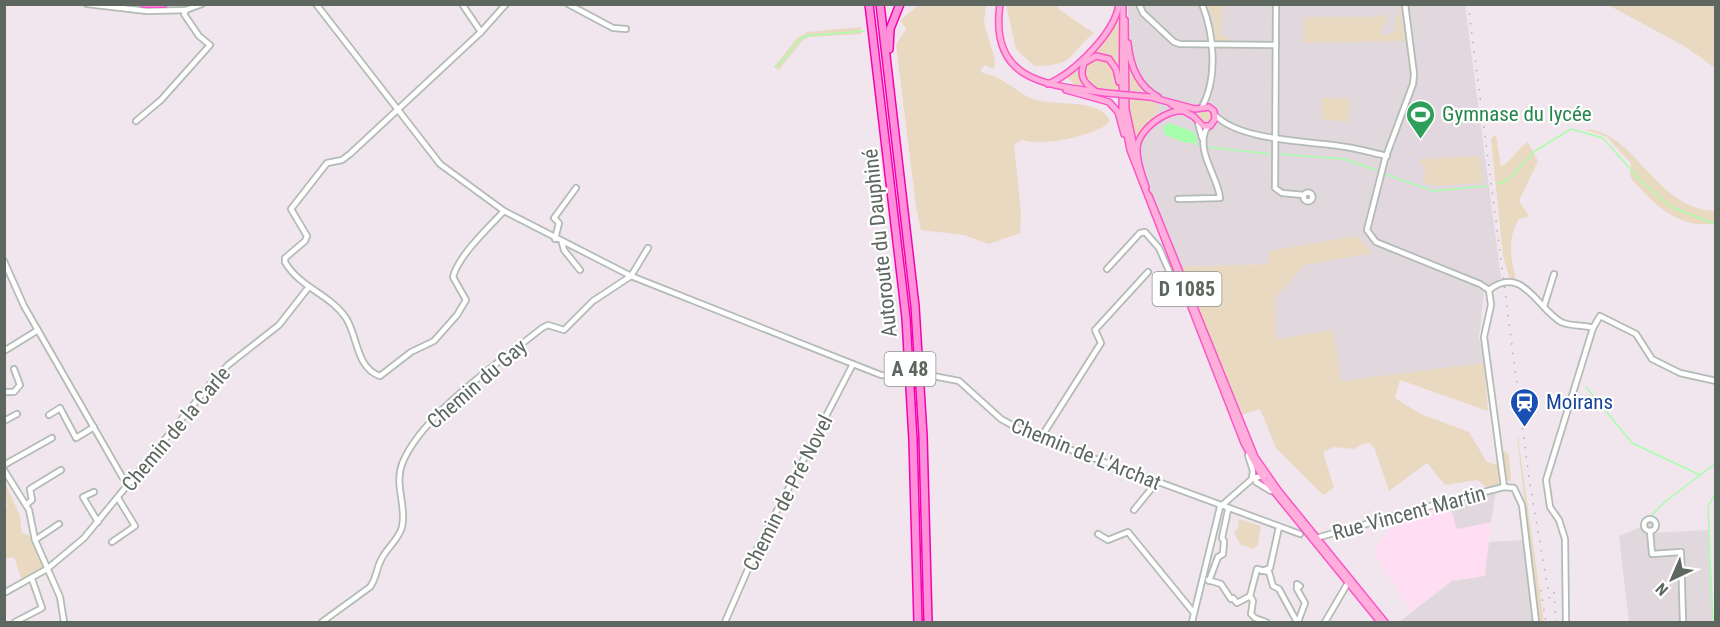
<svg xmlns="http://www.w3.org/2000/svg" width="1720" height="627" font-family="'Roboto Condensed',sans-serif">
<rect width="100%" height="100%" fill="#f1e6ed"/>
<!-- commercial -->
<polygon fill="#ffddf3" points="1449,504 1457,529 1491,522 1485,576 1452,581 1411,611 1373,552 1397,517"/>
<!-- industrial -->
<g fill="#e0d8dd">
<polygon points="1128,5 1465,5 1501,278 1484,291 1479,337 1484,363 1341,381 1276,339 1274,298 1304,265 1372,253 1357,236 1268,264 1181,267 1137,159 1129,114"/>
<polygon points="1496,491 1491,522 1457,529 1449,504"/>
<polygon points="1648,517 1654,518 1657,523 1653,533 1708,530 1713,622 1629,622 1619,536 1639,528"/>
<polygon points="1525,540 1535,622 1399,622 1452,581 1485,576 1489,542"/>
</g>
<!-- education -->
<polygon fill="#e3d7df" points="1446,5 1453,5 1462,15 1466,15 1494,283 1490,285 1378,239 1370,231 1386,164 1393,159 1395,156 1392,151 1414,93 1415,60 1419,59 1418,51 1414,51 1412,42 1450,37"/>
<!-- green -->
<g fill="#ead9c1">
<path d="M919 5H986L984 23 995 60 994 69 985 65 980 70C985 76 990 74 996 77 1009 83 1020 94 1033 99 1054 107 1102 97 1110 122 1095 136 1042 147 1022 140L1014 145 1021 212 1020 233 989 244 964 235 921 230 916 207 896 45 906 29 900 20Z"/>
<path d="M1006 5H1056L1061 11 1094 33C1065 57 1077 65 1034 66L1016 49Z"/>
<polygon points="1205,5 1222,5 1221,34 1228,38 1229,42 1215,40 1213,16"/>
<polygon points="1399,5 1405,41 1304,43 1305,17 1375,17 1389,14 1381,32 1386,36 1394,31"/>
<polygon points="1608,5 1715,5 1715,68 1686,47"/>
<polygon points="1119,17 1120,60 1118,68 1108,56 1096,52 1095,49"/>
<polygon points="861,27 861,34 810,37 803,40 779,70 774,67 797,38 808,32"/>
<polygon points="1128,47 1134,76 1143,92 1126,91"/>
<path d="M1096 58C1113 63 1118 72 1118 90 1110 90 1096 91 1089 85 1079 75 1085 63 1096 58Z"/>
<polygon points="1083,61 1079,74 1086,88 1076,86 1068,78 1068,74"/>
<polygon points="1127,97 1155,101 1158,106 1153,122 1135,143"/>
<polygon points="1322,98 1350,99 1349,122 1322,119"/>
<circle cx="1206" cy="116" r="7"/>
<path d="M1584 129C1634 129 1655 209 1715 211V223C1680 231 1651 202 1630 177L1631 163 1607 137Z"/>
<path d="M1496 135 1501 167C1512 161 1517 149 1528 142L1538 161 1519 201 1529 216 1519 219C1507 237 1511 259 1516 281L1510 280 1503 256 1491 138Z"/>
<polygon points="1480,156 1483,183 1435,186 1423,182 1426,166 1419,163 1420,159"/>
<polygon points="1357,236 1373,253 1304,265 1275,298 1276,339 1333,330 1341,381 1484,363 1488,411 1400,380 1395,398 1421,414 1469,432 1487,462 1498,465 1499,485 1488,488 1477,480 1445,485 1427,463 1389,491 1375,450 1370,443 1362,444 1354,449 1334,447 1323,452 1334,488 1323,495 1276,448 1260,409 1241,415 1182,267 1268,264 1269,251"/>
<polygon points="1517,437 1518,437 1544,622 1539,622"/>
<polygon points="1505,451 1509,455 1511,481 1504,480 1502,455"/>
<polygon points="4,480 20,516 22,533 31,536 44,566 22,580 14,557 5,559 5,512 7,505"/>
<polygon points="1239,519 1261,526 1258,545 1253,549 1241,545 1234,533 1238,528"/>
</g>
<!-- water -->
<polygon fill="#a8ffab" points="1169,123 1194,132 1197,138 1196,143 1186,143 1165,135 1163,127"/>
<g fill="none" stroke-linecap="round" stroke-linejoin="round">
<!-- stream -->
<g stroke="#a8ffab" stroke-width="1.5">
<polyline points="776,68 799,40 806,36 864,31"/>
<polyline points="1196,143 1200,145"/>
<polyline points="1209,147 1270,154"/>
<polyline points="1280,154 1344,159 1376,170"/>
<polyline points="1385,174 1433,191 1486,186"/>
<polyline points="1497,184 1508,180 1535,151 1571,129 1603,138 1639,179 1671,207 1716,224"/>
<polyline points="1586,387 1632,443 1700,475"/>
<polyline points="1651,516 1666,501 1716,463"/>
<polyline points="1713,622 1708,507 1716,492"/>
</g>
<defs>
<g id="minor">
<polyline points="87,4 147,11 186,10"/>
<polyline points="316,4 440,164 504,211 631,276 853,364 881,375 898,376"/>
<polyline points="462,4 481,32"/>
<polyline points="568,4 613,28 626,29"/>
<polyline points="1139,4 1143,13 1174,42 1180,44 1276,45"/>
<path d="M1202 4C1214 34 1218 78 1202 107"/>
<polyline points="1276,4 1275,188 1282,193 1304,195"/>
<polyline points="1405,4 1414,74 1413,84 1385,159 1367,230 1376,242 1480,284 1489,290"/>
<path d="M1216 116C1241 141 1311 141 1346 147 1359 149 1373 153 1387 156"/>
<polyline points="136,121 161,100 210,45 199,36 184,14 186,10 202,4"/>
<polyline points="1198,123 1202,138"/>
<circle cx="1308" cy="197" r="4.5"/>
<path d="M1178 199 1220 198C1218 176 1193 148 1208 126"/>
<path d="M504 211C489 227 458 256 453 277L466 300 457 315 434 341 411 352 380 376C356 368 358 337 346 318 331 295 299 287 285 262V258L305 241 307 236 291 209 327 163 342 160 350 154 481 32 506 4"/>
<polyline points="555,239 559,223 554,218 576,188"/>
<polyline points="562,243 564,250 580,270"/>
<polyline points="4,261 24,306 128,487"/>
<polyline points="1107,269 1140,233 1145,232 1159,248 1180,296 1187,296"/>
<polyline points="1489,290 1491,305 1484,337 1504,487"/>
<path d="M1489 290C1522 264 1537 308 1561 322 1571 327 1583 324 1593 328"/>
<polyline points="1544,306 1554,274"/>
<polyline points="4,351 38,330"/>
<polyline points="928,375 959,381 1001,419 1028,434 1300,534"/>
<polyline points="4,392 14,392 20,385 14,369"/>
<polyline points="49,415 60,408 76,438 94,427"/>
<polyline points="4,421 17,414"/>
<polyline points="1040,439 1101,343 1095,330 1148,272"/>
<polyline points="1248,455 1253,471 1252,478"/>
<polyline points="4,465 52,438"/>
<polyline points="4,470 29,510 35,540 60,597 64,622"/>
<polyline points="1256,482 1271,491"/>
<polyline points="94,492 83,497 98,522"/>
<polyline points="27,504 32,500 30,489 61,470"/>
<polyline points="1134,510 1156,483"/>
<circle cx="1650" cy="525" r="6"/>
<polyline points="1650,531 1652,554 1681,552 1683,622"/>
<polyline points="1098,534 1108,540 1128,532 1194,613"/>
<polyline points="1316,538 1452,500 1504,487 1514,488 1522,505 1536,622"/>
<polyline points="35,540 59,524"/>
<polyline points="112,542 135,526 118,498"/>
<polyline points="1262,571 1270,568 1279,527"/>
<polyline points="1208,580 1221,584 1231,599 1233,598 1237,603 1250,596"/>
<polyline points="1209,581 1218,557 1223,554 1224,541 1222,538 1228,510"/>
<polyline points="1297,589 1297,584 1300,586 1297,589 1305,603 1298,622"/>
<polyline points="4,593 47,569 84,538 212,382 228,365 279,325 308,288"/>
<polyline points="15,622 42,608 32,579"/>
<path d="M322 622 370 587C377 578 376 568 382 558 387 548 399 539 402 527 407 507 394 485 402 464 421 415 501 361 542 328L548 325 564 330 593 301 631 276 648 248"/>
<polyline points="725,622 755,553 853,364"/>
<polyline points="1192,622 1220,507 1252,479 1264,475"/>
<polyline points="1266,622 1255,618 1251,614 1253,601 1250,596 1257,569 1269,572 1273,586 1279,589 1297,622"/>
<polyline points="1325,622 1349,581"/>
<polyline points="1566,622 1565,539 1559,520 1550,507 1546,480 1593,328 1600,316 1636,334 1652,359 1680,373 1716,381"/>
</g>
<g id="major">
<polyline points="144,4 164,4"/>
<path d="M1000 4C989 82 1047 85 1106 93"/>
<polyline points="1123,4 1122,109 1130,150 1244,443 1263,478 1380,622"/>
<polyline points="1125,20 1126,109 1136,156"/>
<path d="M1128 43C1130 65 1138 86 1158 97"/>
<path d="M1048 84C1074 73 1115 33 1119 4"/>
<polyline points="1066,90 1109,102 1118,112 1124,134"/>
<path d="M1094 90C1084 83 1079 76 1084 63L1096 56 1109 59 1116 69 1119 82"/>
<polyline points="1150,97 1195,109 1209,107 1214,111 1215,119 1210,126 1203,126 1193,116 1171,104"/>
<path d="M1146 187C1142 176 1137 161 1137 150 1137 130 1167 108 1185 111"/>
<polyline points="1149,196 1255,457 1278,490 1385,622"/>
</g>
<g id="highway">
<polyline points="869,4 906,318 913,440 918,622"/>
<polyline points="880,4 915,306 923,436 928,622"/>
<polyline points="889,49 890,29 900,4"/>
</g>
</defs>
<!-- minor casing -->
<use href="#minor" stroke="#b3bbb5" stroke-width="8"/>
<!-- major casing -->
<use href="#major" stroke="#fb55c7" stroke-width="8"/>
<!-- highway casing -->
<use href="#highway" stroke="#f700b1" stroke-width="10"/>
<!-- minor -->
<use href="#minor" stroke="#fff" stroke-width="4.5"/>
<!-- major -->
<use href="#major" stroke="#ffaddb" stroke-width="5"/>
<!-- highway -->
<use href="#highway" stroke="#ff8fd9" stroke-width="7"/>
<!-- rail -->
<g stroke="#b0b3b1" stroke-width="1.5" stroke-dasharray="1.5 8" stroke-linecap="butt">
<polyline points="1468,4 1530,485 1550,601"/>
<polyline points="1541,590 1546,622"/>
<polyline points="1554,592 1556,622"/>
</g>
<defs>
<polyline id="minor-bridge" points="898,376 928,375"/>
<polyline id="major-bridge" points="1106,93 1150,97"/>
</defs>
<!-- minor-bridge casing -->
<use href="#minor-bridge" stroke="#b3bbb5" stroke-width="8" stroke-linecap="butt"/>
<!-- major-bridge casing -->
<use href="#major-bridge" stroke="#fb55c7" stroke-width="8" stroke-linecap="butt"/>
<!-- minor-bridge -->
<use href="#minor-bridge" stroke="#fff" stroke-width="4.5"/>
<!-- major-bridge -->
<use href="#major-bridge" stroke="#ffaddb" stroke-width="5"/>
</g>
<!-- icons -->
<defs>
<symbol id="stadium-pin" viewBox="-11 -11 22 30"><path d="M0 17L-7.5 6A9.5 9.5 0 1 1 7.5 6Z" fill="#2e9e5b" stroke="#fff"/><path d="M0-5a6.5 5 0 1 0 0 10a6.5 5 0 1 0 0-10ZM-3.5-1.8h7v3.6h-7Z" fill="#fff"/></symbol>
<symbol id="station-pin" viewBox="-11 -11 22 30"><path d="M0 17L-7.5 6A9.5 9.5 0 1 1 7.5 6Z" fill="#1a4fb4" stroke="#fff"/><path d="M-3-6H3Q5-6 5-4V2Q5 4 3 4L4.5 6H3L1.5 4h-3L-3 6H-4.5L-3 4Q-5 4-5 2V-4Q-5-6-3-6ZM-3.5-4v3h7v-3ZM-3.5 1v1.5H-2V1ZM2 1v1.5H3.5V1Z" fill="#fff"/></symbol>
</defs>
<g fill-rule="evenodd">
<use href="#stadium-pin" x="1404" y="98" width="33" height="45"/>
<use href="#station-pin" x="1508" y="386" width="33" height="45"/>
</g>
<g text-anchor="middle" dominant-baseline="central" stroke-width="4.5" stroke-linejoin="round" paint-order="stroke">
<!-- shield labels -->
<g fill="#fff" stroke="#8e958f" stroke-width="1.5">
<rect x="1152.5" y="272" width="69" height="34" rx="4.5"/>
<rect x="884.5" y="352" width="51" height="34" rx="4.5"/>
</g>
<g font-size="20" font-weight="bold" fill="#5d675f">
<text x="1187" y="289">D 1085</text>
<text x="910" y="369">A 48</text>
</g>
<!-- leisure labels -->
<g font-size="21" fill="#27864d" stroke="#fff" text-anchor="start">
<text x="1442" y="114">Gymnase du lycée</text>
</g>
<!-- street labels -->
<g font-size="21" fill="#5d675f" stroke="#fff">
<text transform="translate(880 243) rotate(-96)">Autoroute du Dauphiné</text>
<text transform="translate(477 384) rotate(-41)">Chemin du Gay</text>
<text transform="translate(176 429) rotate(-50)">Chemin de la Carle</text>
<text transform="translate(1086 454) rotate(22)">Chemin de L'Archat</text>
<text transform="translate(788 493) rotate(-63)">Chemin de Pré Novel</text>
<text transform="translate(1409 513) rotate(-15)">Rue Vincent Martin</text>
</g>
<!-- transit labels -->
<g font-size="21" fill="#164399" stroke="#fff" text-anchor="start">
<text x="1546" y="402">Moirans</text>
</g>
</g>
<!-- border -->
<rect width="1720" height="627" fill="none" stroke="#5d675f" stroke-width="12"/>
<!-- north arrow -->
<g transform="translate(1672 579) rotate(224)" stroke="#ffffff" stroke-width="4.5" paint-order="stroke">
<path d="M0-4.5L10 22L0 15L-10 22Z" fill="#5d675f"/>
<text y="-9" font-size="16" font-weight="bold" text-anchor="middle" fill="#5d675f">N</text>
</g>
</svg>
